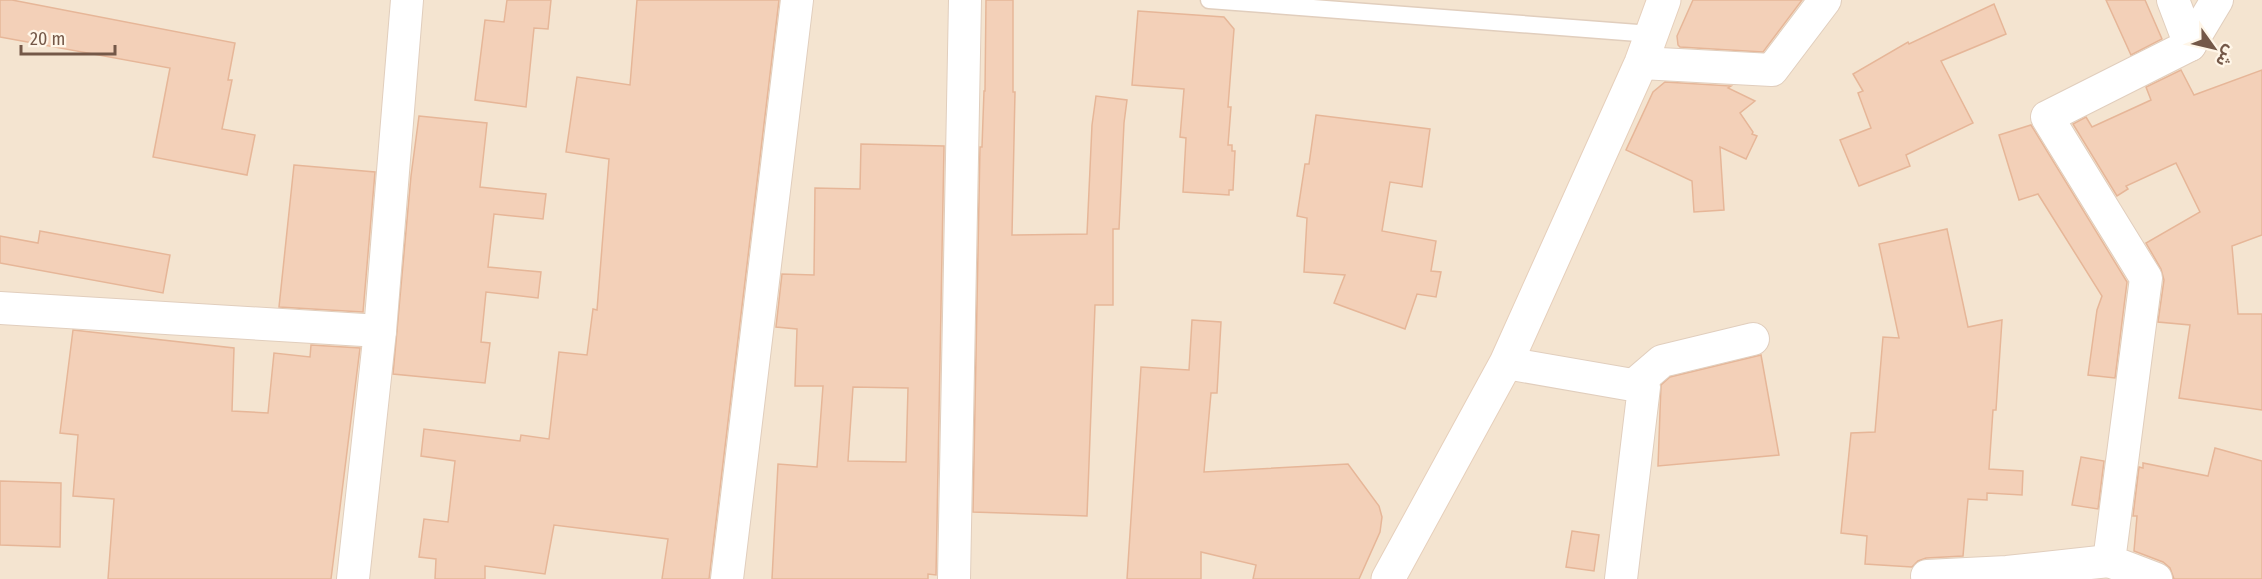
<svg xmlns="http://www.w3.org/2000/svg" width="2262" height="579" font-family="'Fira Sans Condensed','Noto Sans Arabic',sans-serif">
<rect width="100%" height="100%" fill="#fdf2e1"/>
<!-- residential -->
<rect fill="#f4e4d0" x="0" y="0" width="2262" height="579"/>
<!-- building -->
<g fill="#f3d0b8" stroke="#e6b698" stroke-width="1.5" fill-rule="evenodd">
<polygon points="0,0 12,0 235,43 228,80 232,80 222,129 255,135 247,175 153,157 170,68 0,37"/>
<polygon points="507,0 551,0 548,29 534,28 526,107 475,100 485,20 504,22"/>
<polygon points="637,0 779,0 709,579 662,579 668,539 554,525 545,574 485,566 485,579 435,579 436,559 419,557 424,519 448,522 455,461 421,456 424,429 520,441 521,435 549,439 559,352 587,355 593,309 597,310 609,159 566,152 577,77 630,85"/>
<polygon points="986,0 1013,0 1013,92 1015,92 1012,235 1087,234 1092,125 1096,96 1127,100 1124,123 1119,229 1113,229 1113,305 1095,305 1087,516 973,512 980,147 982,147 984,91 985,91"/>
<polygon points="1693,0 1802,0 1763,52 1680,47 1678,45 1677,36"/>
<polygon points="2106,0 2145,0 2162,39 2131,55"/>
<polygon points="1994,4 2006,34 1941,61 1973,123 1906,155 1910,166 1859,186 1840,140 1871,128 1858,93 1863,91 1853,74 1908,42 1909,44"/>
<polygon points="1138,11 1224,17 1234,29 1228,107 1231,107 1228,145 1232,145 1232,151 1235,151 1233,190 1229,190 1229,195 1183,192 1186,138 1180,137 1184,89 1132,85"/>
<polygon points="2181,70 2194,95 2262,70 2262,235 2232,246 2238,314 2262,314 2262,410 2179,398 2190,325 2158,322 2164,280 2161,269 2146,243 2200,212 2176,163 2126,186 2128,189 2117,196 2073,124 2086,117 2092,127 2151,100 2146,87"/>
<polygon points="1665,82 1731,86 1728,88 1755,101 1740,113 1753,132 1752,134 1757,136 1746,159 1720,147 1724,210 1694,212 1692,181 1626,150 1653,92"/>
<polygon points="1316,115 1430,129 1422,187 1390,182 1382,231 1436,241 1431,271 1441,272 1436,297 1417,294 1405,329 1334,303 1345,275 1304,272 1307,218 1297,216 1305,164 1309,164"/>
<polygon points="419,116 487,123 480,187 546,194 543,219 494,214 488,267 541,272 538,298 486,292 481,342 490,343 485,383 393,374 411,176"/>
<polygon points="2031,125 2127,282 2115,378 2088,375 2097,310 2102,296 2038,194 2019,200 1999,135"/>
<path d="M861 144 944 146 936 575 928 574V579H772L778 464 817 467 823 386H795L797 329 776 327 782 274 814 275 815 188 860 189ZM853 387 908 388 906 462 848 461Z"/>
<polygon points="294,165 375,172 363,312 279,307"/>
<polygon points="1947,229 1968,327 2002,320 1996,410 1993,410 1989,469 2023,471 2022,495 1987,493 1987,500 1968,499 1963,556 1926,558 1918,561 1912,567 1865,564 1867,536 1841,533 1851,433 1875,432 1883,337 1899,338 1879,244"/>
<polygon points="40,231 170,255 163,293 0,263 0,236 38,243"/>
<polygon points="1192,320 1221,322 1217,393 1211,393 1204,472 1348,464 1379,506 1382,517 1380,532 1359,579 1253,579 1256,565 1201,552 1201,579 1127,579 1141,367 1189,370"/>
<polygon points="73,330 234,348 232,411 268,413 274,353 310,357 311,345 360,348 331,579 108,579 114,499 73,496 78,435 60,433"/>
<polygon points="1761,355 1779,455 1658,466 1661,385 1670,377"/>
<polygon points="2215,448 2262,461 2262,579 2174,579 2170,568 2163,562 2134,551 2137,516 2133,516 2139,467 2143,468 2143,463 2208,476"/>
<polygon points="2081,457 2104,461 2098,509 2072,505"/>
<polygon points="0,481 61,483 60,547 0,545"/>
<polygon points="1572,531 1599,535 1594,571 1566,567"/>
</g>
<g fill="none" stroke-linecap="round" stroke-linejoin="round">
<defs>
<polyline id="lane" points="1209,0 1651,34"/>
<g id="street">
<polyline points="2190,45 2217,0"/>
<polyline points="1641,63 1772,70 1825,0"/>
<polyline points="0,308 380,331"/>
<polyline points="1506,363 1644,387 1621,579"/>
<polyline points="1634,385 1662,361 1753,339"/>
<polyline points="1927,576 2007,572 2109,561"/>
<polyline points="353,579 380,331 407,0"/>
<polyline points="727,579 797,0"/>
<polyline points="954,579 965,0"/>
<polyline points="2156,579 2109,561 2146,278 2047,117 2190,45 2173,0"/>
</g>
<polyline id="secondary" points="1388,579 1506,363 1641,63 1664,0"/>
</defs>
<!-- lane casing -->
<use href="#lane" stroke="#e1cebd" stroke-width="19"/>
<!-- street casing -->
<use href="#street" stroke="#e1cebd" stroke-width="34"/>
<!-- secondary casing -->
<use href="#secondary" stroke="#e6cfbb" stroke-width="35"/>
<!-- lane -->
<use href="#lane" stroke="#fff" stroke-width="16"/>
<!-- street -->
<use href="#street" stroke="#fff" stroke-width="32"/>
<!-- secondary -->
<use href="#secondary" stroke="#fff" stroke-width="33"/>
</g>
<!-- north arrow -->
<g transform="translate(2214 48) rotate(124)" stroke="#fff6e8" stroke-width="4.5" paint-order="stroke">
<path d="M0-4.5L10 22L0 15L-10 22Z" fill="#745848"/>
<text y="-9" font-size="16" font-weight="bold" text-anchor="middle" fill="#745848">ش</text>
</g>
<!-- scale -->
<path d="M21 45v9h94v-9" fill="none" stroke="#745848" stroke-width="3"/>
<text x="30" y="45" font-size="18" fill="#745848" stroke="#fff6e8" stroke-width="4.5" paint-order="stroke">20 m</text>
</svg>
